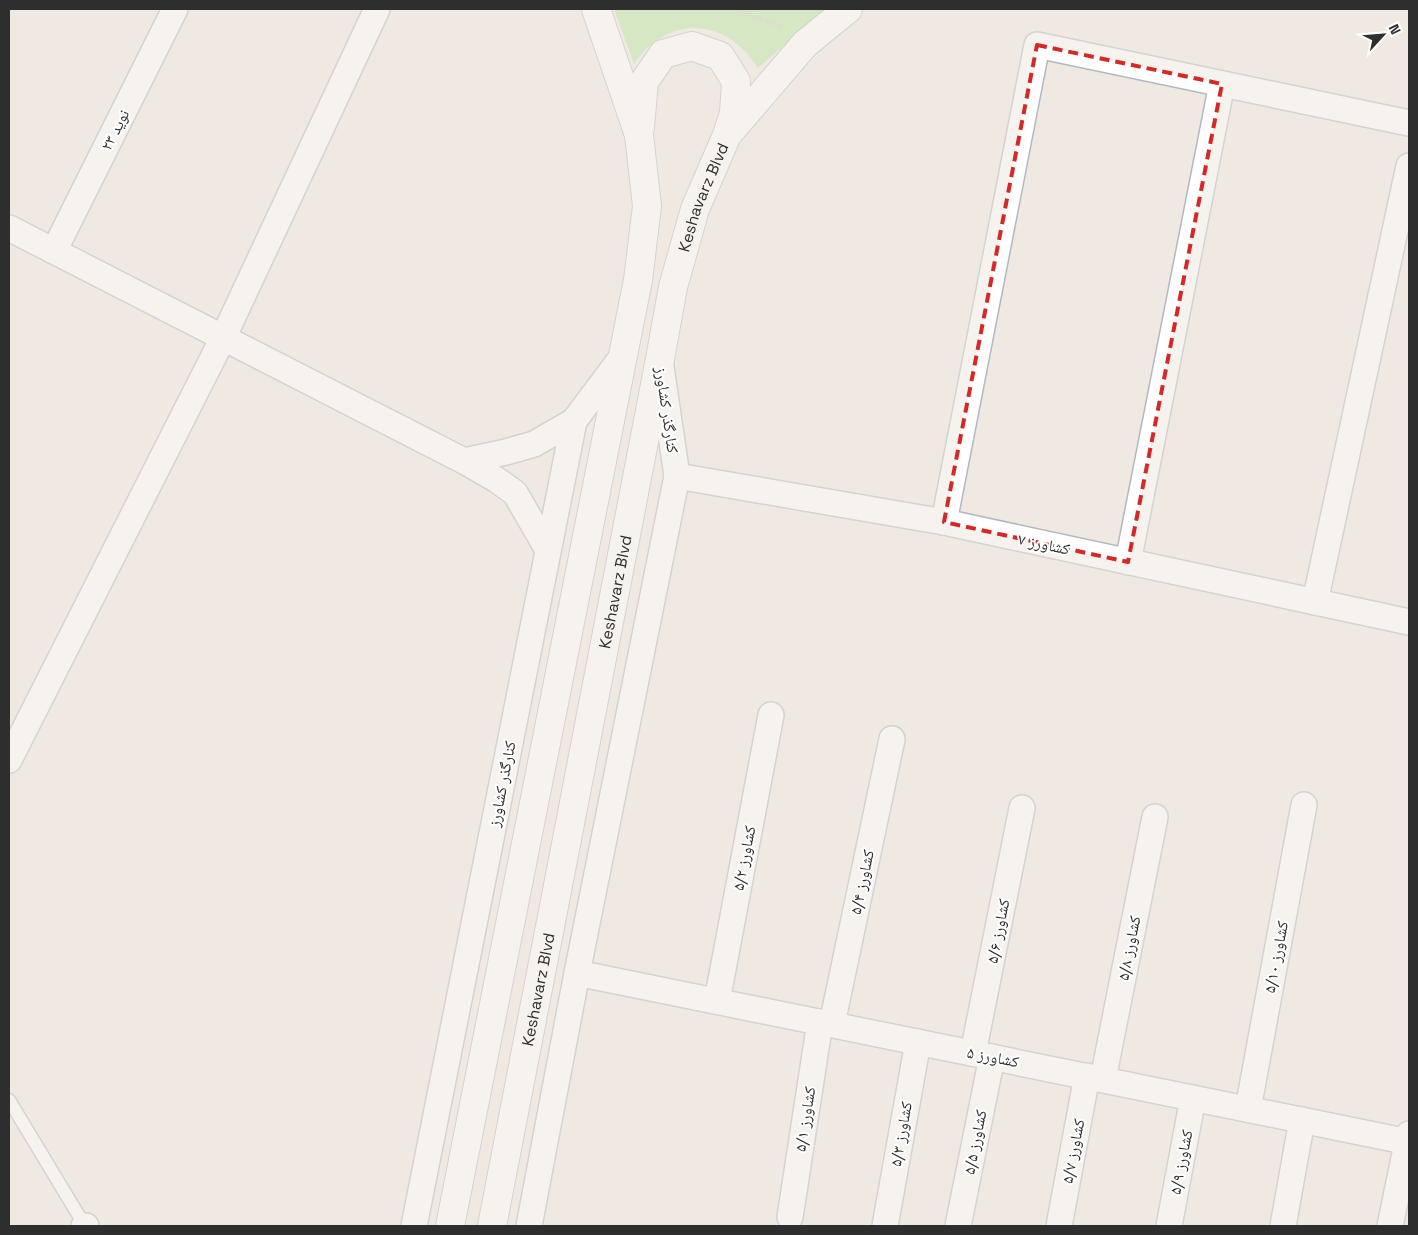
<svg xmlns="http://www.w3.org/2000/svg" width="1418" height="1235" font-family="'Space Grotesk','Noto Naskh Arabic',sans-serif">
<rect width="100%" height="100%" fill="#efe9e1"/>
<!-- grass -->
<path fill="#b6e59e" d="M614 9H826L758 68C726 17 668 14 634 64Z"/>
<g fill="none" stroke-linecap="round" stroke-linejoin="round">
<defs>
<polyline id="lane" points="9,1100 85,1226"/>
<g id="street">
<polyline points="9,228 464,461 497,480 515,493 548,550"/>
<polyline points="54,251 175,9"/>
<polyline points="464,461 506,452 534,444 574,421"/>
<polyline points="677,476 944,522 1409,622"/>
<polyline points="944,522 1037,45 1409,123"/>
<polyline points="1128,562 1222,84"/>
<polyline points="1315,602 1409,166"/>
<polyline points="9,760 223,338 377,9"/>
<polyline points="577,973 1409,1142"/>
<polyline points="717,1001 771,715"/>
<polyline points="832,1024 892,739"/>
<polyline points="973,1053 1022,808"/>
<polyline points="1103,1079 1155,817"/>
<polyline points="1248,1109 1304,805"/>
<polyline points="790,1217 820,1022"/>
<polyline points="84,1226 86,1226"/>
<polyline points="414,1226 574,421 622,357"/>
<polyline points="529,1226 577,973 677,476 661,367"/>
<polyline points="885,1226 918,1042"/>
<polyline points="958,1226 992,1057"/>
<polyline points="1059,1226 1087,1076"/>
<polyline points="1169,1226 1193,1098"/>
<polyline points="1283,1226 1302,1120"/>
<polyline points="1390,1226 1409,1134"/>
</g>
<g id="secondary">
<polyline points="640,127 644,82 663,54 692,46 720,56 736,81 734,113 728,132"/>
<polyline points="450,1226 638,280 647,206 639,135 596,9"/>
<path id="s1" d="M492 1226 660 359 673 287 695 209 727 135 805 44 848 9"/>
</g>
</defs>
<!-- lane casing -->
<use href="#lane" stroke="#b4b7c1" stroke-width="15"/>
<!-- street casing -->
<use href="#street" stroke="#b4b7c1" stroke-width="28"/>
<!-- secondary casing -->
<use href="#secondary" stroke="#b4b7c1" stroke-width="30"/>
<!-- path -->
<polyline stroke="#c9c9c9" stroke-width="3" stroke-dasharray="4 2.5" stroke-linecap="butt" points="735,9 784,28"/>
<!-- lane -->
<use href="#lane" stroke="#fff" stroke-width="12"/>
<!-- street -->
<use href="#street" stroke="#fff" stroke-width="25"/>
<!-- secondary -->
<use href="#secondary" stroke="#fff" stroke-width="28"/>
</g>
<!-- marked area -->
<path d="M0 0H1418V1235H0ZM1037 45 1222 84 1128 562 944 522Z" fill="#efe9e1" fill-opacity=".55" fill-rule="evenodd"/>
<path fill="none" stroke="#d62828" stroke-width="4" stroke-dasharray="10 6" stroke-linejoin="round" d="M1037 45 1222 84 1128 562 944 522Z"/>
<g text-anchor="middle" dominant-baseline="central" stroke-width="4" stroke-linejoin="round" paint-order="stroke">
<!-- street labels -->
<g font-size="16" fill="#2e2e2e" stroke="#fff">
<text transform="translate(115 130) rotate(-63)">نوید ۲۳</text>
<text stroke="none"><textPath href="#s1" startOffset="1051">Keshavarz Blvd</textPath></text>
<text transform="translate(667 410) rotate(82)">کنارگذر کشاورز</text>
<text transform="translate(1044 544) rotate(12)">کشاورز ۷</text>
<text stroke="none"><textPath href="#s1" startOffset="646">Keshavarz Blvd</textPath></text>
<text transform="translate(502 784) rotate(-79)">کنارگذر کشاورز</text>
<text transform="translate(744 858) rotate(-79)">کشاورز ۵/۲</text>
<text transform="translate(862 882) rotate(-78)">کشاورز ۵/۴</text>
<text transform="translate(998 931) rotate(-79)">کشاورز ۵/۶</text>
<text transform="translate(1129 948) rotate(-79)">کشاورز ۵/۸</text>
<text transform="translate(1276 957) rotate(-79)">کشاورز ۵/۱۰</text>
<text stroke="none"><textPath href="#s1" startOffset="241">Keshavarz Blvd</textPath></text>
<text transform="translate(993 1057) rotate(11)">کشاورز ۵</text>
<text transform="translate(805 1119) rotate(-81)">کشاورز ۵/۱</text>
<text transform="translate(901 1134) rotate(-80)">کشاورز ۵/۳</text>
<text transform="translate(975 1142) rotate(-79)">کشاورز ۵/۵</text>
<text transform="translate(1073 1151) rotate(-79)">کشاورز ۵/۷</text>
<text transform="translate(1181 1162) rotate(-79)">کشاورز ۵/۹</text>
</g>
</g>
<!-- border -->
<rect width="1418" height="1235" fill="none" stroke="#2e2e2e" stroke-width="20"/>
<!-- north arrow -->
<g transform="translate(1383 35) rotate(64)" stroke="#ffffff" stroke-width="4" paint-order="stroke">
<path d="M0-4L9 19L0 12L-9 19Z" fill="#2e2e2e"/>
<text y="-8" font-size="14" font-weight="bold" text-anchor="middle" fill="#2e2e2e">N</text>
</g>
</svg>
